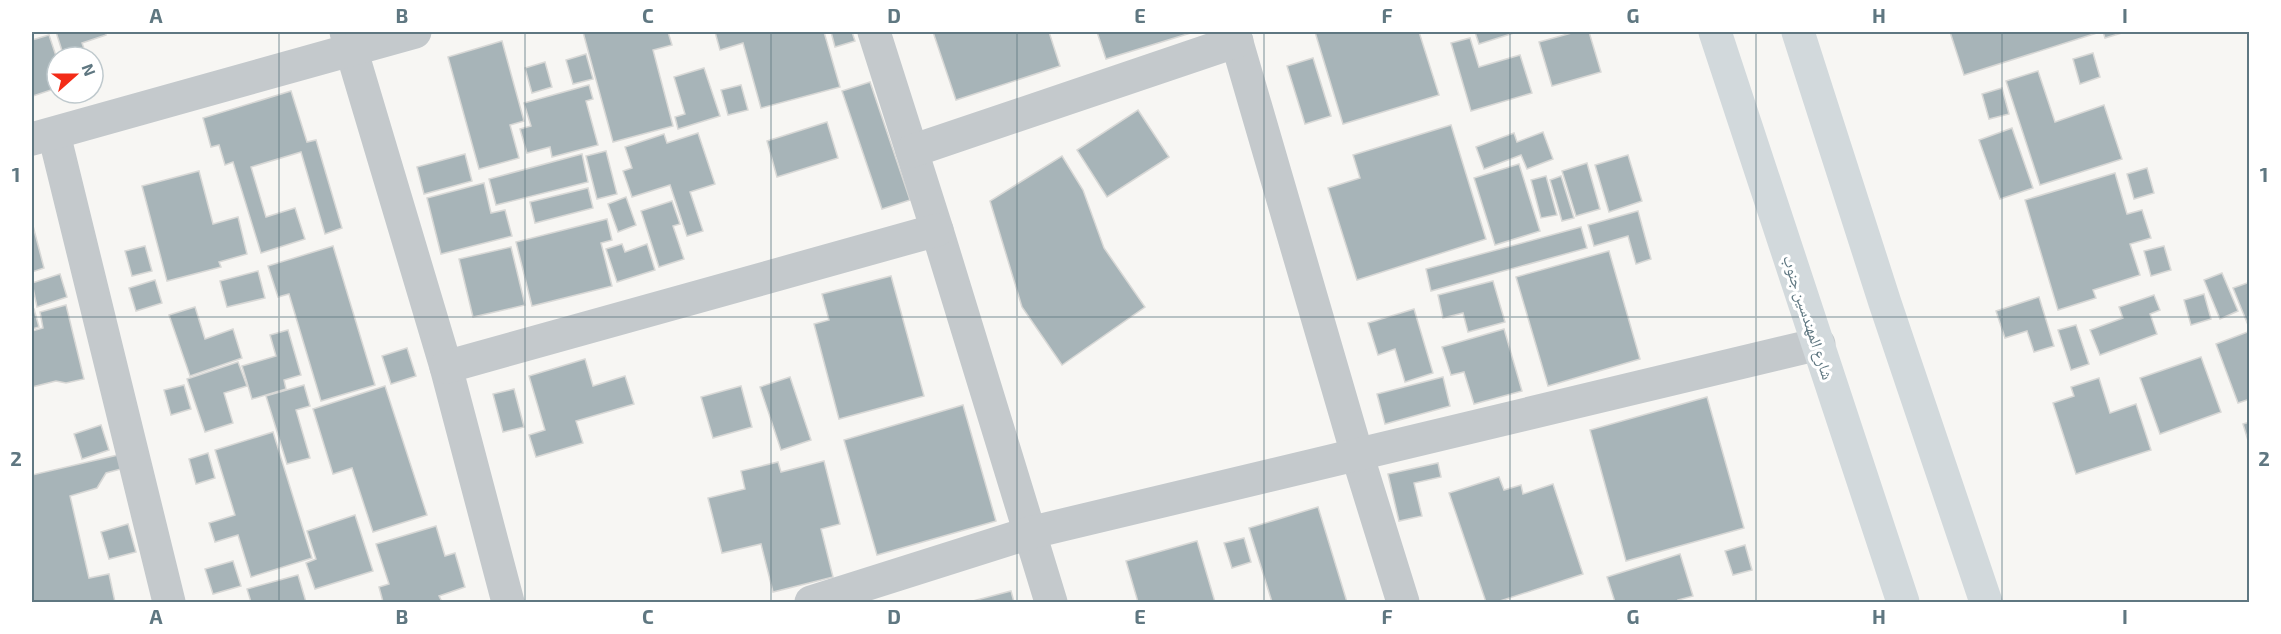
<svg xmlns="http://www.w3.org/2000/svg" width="2281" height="634" font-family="'Exo 2','Noto Naskh Arabic',sans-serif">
<rect width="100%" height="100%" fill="#f7f6f3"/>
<!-- building -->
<g fill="#a7b4b8" stroke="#d8d8d6" stroke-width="1.5">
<polygon points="56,32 105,32 106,35 82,43 87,57 64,57"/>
<polygon points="583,32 668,32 672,45 653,50 673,126 613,142"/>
<polygon points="715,32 824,32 840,87 761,108 743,43 720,50"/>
<polygon points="831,32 852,32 855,41 835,47"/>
<polygon points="933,32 1049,32 1060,66 956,100"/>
<polygon points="1097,32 1194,32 1106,59"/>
<polygon points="1315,32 1419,32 1439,95 1343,124"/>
<polygon points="1475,32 1514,32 1514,33 1479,44"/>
<polygon points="1575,32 1589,32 1601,72 1552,86 1539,42"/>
<polygon points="1950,32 2100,32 1964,75"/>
<polygon points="2103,32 2125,32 2105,38"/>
<polygon points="49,35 57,59 57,88 33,96 32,40"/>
<polygon points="1470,38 1479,67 1520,55 1532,93 1471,111 1451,43"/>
<polygon points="502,41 524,121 510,125 519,158 479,169 448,57"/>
<polygon points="2093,53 2100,77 2080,84 2073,59"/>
<polygon points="586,54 593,79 573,84 566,60"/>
<polygon points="1313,58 1331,116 1305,124 1287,66"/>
<polygon points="545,62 552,87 532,93 525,68"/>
<polygon points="704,68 720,116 678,129 675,117 685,114 674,77"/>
<polygon points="2038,71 2055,122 2104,105 2122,159 2040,185 2006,81"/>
<polygon points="870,82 910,200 882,209 842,91"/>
<polygon points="589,85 593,99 586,101 598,145 552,157 550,147 527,153 520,129 531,126 524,103"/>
<polygon points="741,85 748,110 728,115 721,90"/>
<polygon points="2002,88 2009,114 1989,119 1982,94"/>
<polygon points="291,91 307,142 316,140 342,228 325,234 301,152 251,167 266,217 295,208 305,239 261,253 233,162 225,165 219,145 211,147 203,118"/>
<polygon points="1138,110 1169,157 1107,197 1077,150"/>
<polygon points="827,122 838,158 777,177 767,141"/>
<polygon points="1451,125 1486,239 1357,280 1328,188 1360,178 1353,155"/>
<polygon points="2012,128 2033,188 2000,199 1979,140"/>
<polygon points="1543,132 1553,159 1527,169 1521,155 1484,169 1476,147 1514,133 1517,142"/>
<polygon points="698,133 715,184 690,192 703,231 687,236 670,185 632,197 623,171 632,168 625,147 664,134 667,143"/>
<polygon points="606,151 617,194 597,199 586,156"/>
<polygon points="465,154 472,181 424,194 417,167"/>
<polygon points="582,154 588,182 496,205 489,179"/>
<polygon points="1628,155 1642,201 1609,212 1595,165"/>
<polygon points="1062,156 1083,190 1104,248 1145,307 1062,365 1022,307 990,201"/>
<polygon points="1587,163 1600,209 1576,216 1562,171"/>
<polygon points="1519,164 1540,231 1495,245 1474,178"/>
<polygon points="2147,168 2154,193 2134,199 2127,174"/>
<polygon points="199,171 213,224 238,217 247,254 219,262 221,267 167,281 142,186"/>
<polygon points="2115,173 2127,214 2142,210 2151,238 2130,244 2140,275 2093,290 2096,298 2058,310 2025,200"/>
<polygon points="1546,176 1557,215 1541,218 1531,180"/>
<polygon points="1561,176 1574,218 1562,221 1550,180"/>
<polygon points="484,183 491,213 505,210 512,236 441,254 427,198"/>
<polygon points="588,188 593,208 535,223 530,202"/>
<polygon points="626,197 636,225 618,232 608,204"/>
<polygon points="672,201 680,224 673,226 684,259 659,267 641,211"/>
<polygon points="1638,211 1651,259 1636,264 1628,236 1594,246 1588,225"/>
<polygon points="607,219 612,240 601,243 612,286 532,306 516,242"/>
<polygon points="32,222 44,268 32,272"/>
<polygon points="1581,227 1587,248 1431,291 1426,269"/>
<polygon points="622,244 625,252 647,244 655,270 617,282 606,249"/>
<polygon points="145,246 152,271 132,276 125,251"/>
<polygon points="333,246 375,385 321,401 289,294 278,297 268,266"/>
<polygon points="2164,246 2171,270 2151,276 2144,251"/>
<polygon points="511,247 525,305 473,317 459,259"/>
<polygon points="1609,251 1640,359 1548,386 1516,277"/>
<polygon points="258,271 265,298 227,307 220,281"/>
<polygon points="2222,273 2238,311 2220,319 2204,280"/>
<polygon points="60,274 67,297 37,307 32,283"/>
<polygon points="891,276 924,396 839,419 814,324 829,320 822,294"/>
<polygon points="155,280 162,303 136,311 129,288"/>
<polygon points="1493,281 1505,322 1468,332 1463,313 1443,318 1438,295"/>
<polygon points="2250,282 2250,330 2233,288"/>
<polygon points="2204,294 2211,319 2191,325 2184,300"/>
<polygon points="2154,295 2160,310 2150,314 2157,334 2100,355 2090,330 2123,318 2119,307"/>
<polygon points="2039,297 2054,346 2034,352 2027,331 2005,338 1996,311"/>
<polygon points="66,305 84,379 66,383 56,381 32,387 32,331 43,328 40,312"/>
<polygon points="195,307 205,339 233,329 242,358 190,376 169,315"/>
<polygon points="34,309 39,327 32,329 32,310"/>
<polygon points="1414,309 1433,373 1405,382 1395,349 1378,355 1368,323"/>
<polygon points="2076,325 2089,364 2071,370 2058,330"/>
<polygon points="1504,329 1522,391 1474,404 1464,372 1451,375 1442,347"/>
<polygon points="288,330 301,375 284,380 286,389 252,399 242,366 276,356 270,335"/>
<polygon points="2250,331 2250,399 2238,403 2216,344"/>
<polygon points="407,348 416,376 391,384 382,356"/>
<polygon points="2201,357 2221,412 2160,434 2140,378"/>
<polygon points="585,359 593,386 625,376 634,404 576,421 583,443 536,457 529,435 545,430 529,376"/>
<polygon points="238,362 247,386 224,393 233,423 205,432 187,379"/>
<polygon points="790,377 811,440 781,450 760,387"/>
<polygon points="1443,377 1450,406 1385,424 1377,394"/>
<polygon points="2099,378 2110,413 2136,404 2151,450 2076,474 2053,403 2074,396 2071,387"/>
<polygon points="184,385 191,409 171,415 164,390"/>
<polygon points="304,385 310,406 296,410 310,458 287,464 266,396"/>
<polygon points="385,386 427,515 373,532 352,468 333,474 313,409"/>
<polygon points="741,386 752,427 713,438 701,397"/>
<polygon points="514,389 524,427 503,432 493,394"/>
<polygon points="1707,397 1744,528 1626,561 1590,430"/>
<polygon points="963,405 996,521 877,555 844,440"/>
<polygon points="2250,422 2250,447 2243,424"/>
<polygon points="101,425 109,450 82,459 74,434"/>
<polygon points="273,432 312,558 251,577 238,535 215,542 209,523 235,515 215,450"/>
<polygon points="208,453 215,478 196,484 189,459"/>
<polygon points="118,455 121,469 106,473 97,488 70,496 89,578 109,574 115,602 32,602 32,475"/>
<polygon points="824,461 840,524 821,529 833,577 773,592 761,544 722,553 708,498 745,489 741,471 778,462 781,472"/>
<polygon points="1438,463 1441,477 1414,483 1422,516 1399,521 1388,474"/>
<polygon points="1499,477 1504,490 1521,485 1523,494 1553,484 1583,574 1497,602 1486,602 1449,493"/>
<polygon points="1318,507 1347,602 1272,602 1249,528"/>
<polygon points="355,515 373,571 315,589 306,563 316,559 307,531"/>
<polygon points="128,524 136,552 109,559 101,532"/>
<polygon points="436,526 445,556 455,553 465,587 439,596 442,602 383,602 379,587 389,584 376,544"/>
<polygon points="1244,538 1251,562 1232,568 1224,543"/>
<polygon points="1197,541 1215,602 1138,602 1126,561"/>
<polygon points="1745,545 1752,570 1733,575 1725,551"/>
<polygon points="1680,554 1693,596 1678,600 1679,602 1615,602 1607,577"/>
<polygon points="233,561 241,586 213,594 205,569"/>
<polygon points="298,575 306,602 251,602 247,589"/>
<polygon points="1011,591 1014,602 969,602"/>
</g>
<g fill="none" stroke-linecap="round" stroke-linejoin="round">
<!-- street -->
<g stroke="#c4c9cc" stroke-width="33">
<polyline points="346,32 446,367 508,602"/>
<polyline points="874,32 937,230 1051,602"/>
<polyline points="1234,32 1357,454 1403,602"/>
<polyline points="54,134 169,602"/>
<polyline points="32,139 415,32"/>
<polyline points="912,151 1237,41"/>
<polyline points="446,367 937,230"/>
<polyline points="811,602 1029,533 1819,344"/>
</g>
<!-- highway -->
<g stroke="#d2d9dc" stroke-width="33">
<polyline points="1715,32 1903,602"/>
<polyline points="1798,32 1885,303 1986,602"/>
</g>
</g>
<!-- grid -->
<path fill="none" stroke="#5f7781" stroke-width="1.5" stroke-opacity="0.55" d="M279 32V602M525 32V602M771 32V602M1017 32V602M1264 32V602M1510 32V602M1756 32V602M2002 32V602M32 317H2250"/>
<g text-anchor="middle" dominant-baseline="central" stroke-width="6" stroke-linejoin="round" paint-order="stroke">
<!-- street labels -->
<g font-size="16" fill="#5f7781" stroke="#fff">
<text transform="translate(1809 317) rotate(72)">شارع المهندسين جنوب</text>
</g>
</g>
<!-- border -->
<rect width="2281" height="634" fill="none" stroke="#ffffff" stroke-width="66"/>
<!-- north arrow -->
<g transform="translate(75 75) rotate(69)"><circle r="28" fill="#ffffff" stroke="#bfc9cd" stroke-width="1.5"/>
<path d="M0-4.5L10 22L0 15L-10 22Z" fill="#f32b17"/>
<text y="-9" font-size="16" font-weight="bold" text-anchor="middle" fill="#5f7781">N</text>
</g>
<rect x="33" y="33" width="2215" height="568" fill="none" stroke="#5f7781" stroke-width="2"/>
<g font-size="20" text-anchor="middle" font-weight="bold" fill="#5f7781">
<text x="156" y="23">A</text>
<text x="402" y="23">B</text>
<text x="648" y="23">C</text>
<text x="894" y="23">D</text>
<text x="1140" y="23">E</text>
<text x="1387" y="23">F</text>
<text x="1633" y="23">G</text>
<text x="1879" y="23">H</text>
<text x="2125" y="23">I</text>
<text x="16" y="182">1</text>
<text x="2264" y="182">1</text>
<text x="16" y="466">2</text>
<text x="2264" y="466">2</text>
<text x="156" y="624">A</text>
<text x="402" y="624">B</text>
<text x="648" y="624">C</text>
<text x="894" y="624">D</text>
<text x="1140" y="624">E</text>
<text x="1387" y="624">F</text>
<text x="1633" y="624">G</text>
<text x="1879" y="624">H</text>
<text x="2125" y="624">I</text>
</g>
</svg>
